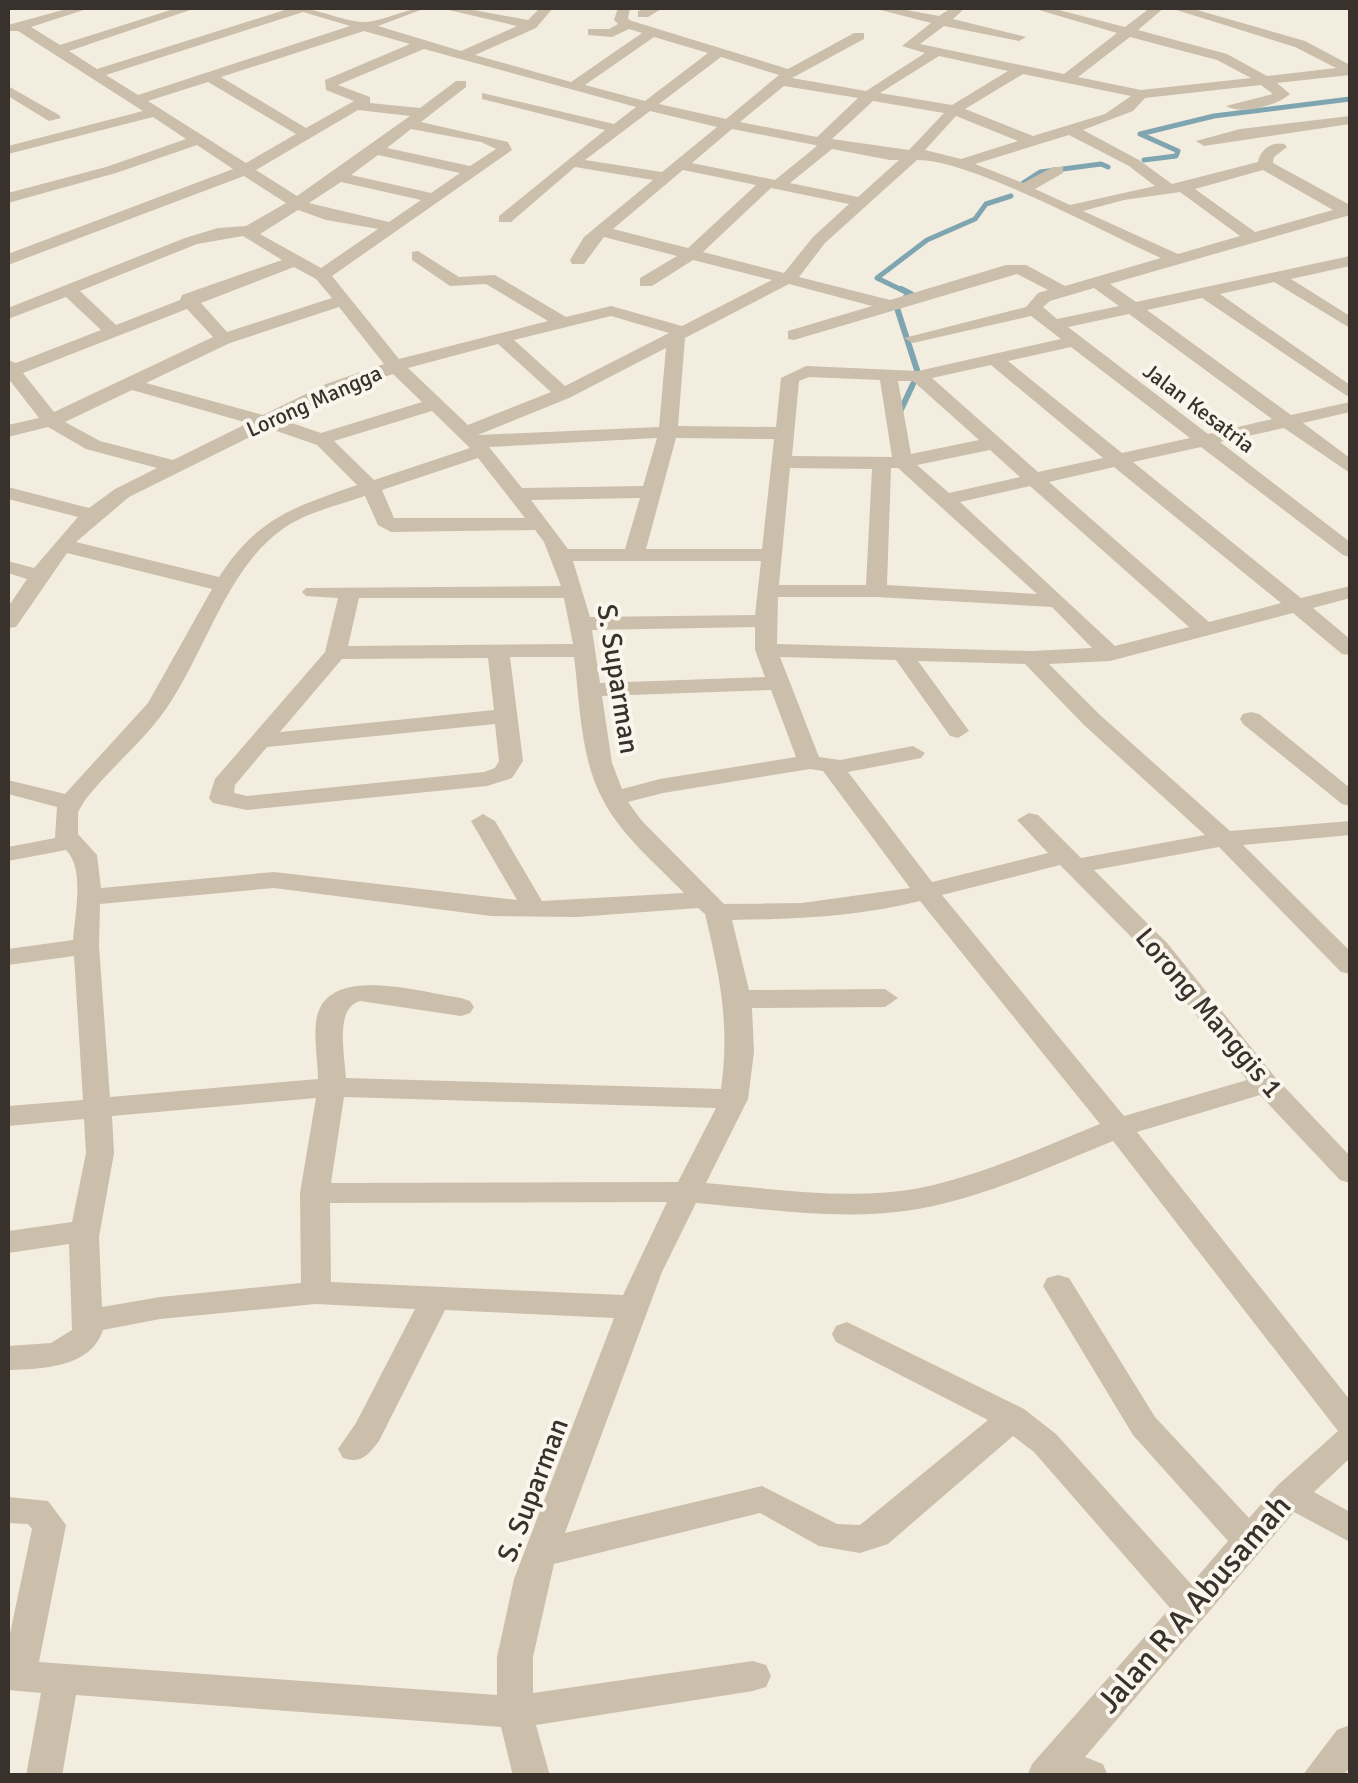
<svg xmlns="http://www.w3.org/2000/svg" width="1358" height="1783" font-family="Signika,sans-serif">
<rect width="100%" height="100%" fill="#f3ede0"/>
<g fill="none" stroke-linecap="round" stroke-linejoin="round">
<!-- stream-far1 -->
<g stroke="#7fa6b0" stroke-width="5">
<polyline points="1144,160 1176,156 1178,151 1140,134 1214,116 1350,99"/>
<polyline points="1023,183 1040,172 1101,164 1108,167"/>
<polyline points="906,292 877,278 927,240 975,219 986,204 1011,196"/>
</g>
<!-- stream -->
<g stroke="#7fa6b0" stroke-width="6">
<polyline points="901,289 911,294 906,297"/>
<polyline points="896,305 917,370"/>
<polyline points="898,416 913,384"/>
</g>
<!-- minor -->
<g fill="#cbbfac" fill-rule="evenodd">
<path d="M70 8H90L31 27 60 45 177 8H196L69 51 97 69 291 8C320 8 341 21 363 22 384 22 404 8 426 8L378 26 461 51 517 26 440 8H463L528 20 540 8H553L536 28 475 55 571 82 642 33 629 29 612 37 588 35V29H609L618 24 614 20 618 8H630L628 19 632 21 788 69 854 33H864V39L792 78 866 91 925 53 902 46 931 23 873 8H896L939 16 951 8H965L953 19 1026 37 1019 41 944 26 920 44 1064 74 1117 33 1032 8H1051L1125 27 1150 8H1164L1138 30 1227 54 1267 76 1336 68 1295 47 1170 8H1190L1305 41 1350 65V75L1277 83 1290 94C1277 106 1241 115 1226 106L1273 94 1261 85 1145 98 1133 111 1083 130 1139 160 1172 184 1258 162C1260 150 1272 141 1284 144L1287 147 1274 157 1273 163 1350 205V215L1110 284 1136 302 1350 256V266L1291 279 1350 316V328L1274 282 1220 294 1350 385V398L1202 298 1147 310 1291 415 1350 402V412L1303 423 1350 458V473L1284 428 1220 442 1350 542V557L1343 555 1201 447 1133 462 1301 598 1350 586V598L1313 608 1350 639V655L1342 654 1293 613 1110 661 1049 664 1100 715 1230 831 1350 821V835L1243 845 1350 951V974L1341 972 1219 847 1094 870 1168 944 1275 1077 1350 1156V1183L1340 1180 1260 1095 1137 1132 1350 1400V1458L1314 1492 1350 1512V1542L1294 1512 1085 1757 1103 1764 1108 1776H1027L1032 1764 1170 1608 1034 1452 1013 1436 888 1544 860 1553 819 1546 760 1513 554 1564 533 1657V1693L753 1661 766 1665 771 1676 766 1687 753 1691 536 1725 550 1776H513L501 1727 76 1695 62 1776H26L41 1693 8 1690V1643L32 1529 28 1524 8 1523V1497L48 1501 66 1525 39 1662 497 1695V1657L514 1579 614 1318 445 1310 379 1441C368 1455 362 1464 343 1458L338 1449 356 1423 415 1309 316 1304 160 1319 103 1330C91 1368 41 1369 8 1370V1346L51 1343 72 1330 69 1244 8 1253V1231L72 1222 86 1153 84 1119 8 1126V1106L83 1100 74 956 8 965V949L73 940C75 914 85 869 66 850L8 861V847L55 838 57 807 8 794V780L65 794 148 703 212 589 67 553 16 627 8 628V607L27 579 8 573V561L34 568 78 517 8 499V487L89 508 115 489 157 468 86 449 48 427 8 437V425L39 418 8 378V360L16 363 101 330 66 297 8 319V308L185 238 218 228 246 226 286 203 244 176 8 265V254L233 169 197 145 116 173 8 203V193L106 167 186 139 153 117 8 154V146L143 111 18 31H8V25ZM303 12 350 26 138 95 106 75ZM364 31 410 44 325 80 326 90 354 101 306 128 221 77ZM654 37 708 53 645 101 585 85ZM1130 37 1217 60 1251 78 1141 90 1078 77ZM424 49 636 107 614 124 482 93V99L605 130 499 216V222H511L575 167 653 180 584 237 570 260 572 264H584L604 237 677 256 640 278V286H652L693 260 772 280 682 326 611 306 566 317 495 275 459 277 418 251 412 252V260L450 286 486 284 548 321 399 359 332 276 512 150 508 142 421 122 466 87V81H456L420 108 370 103V97L338 85ZM939 56 1008 71 952 105 880 93ZM721 57 779 75 726 119 659 104ZM1023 74 1131 96 1105 114 1033 136 965 109ZM208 82 296 134 246 163 148 101ZM784 86 858 98 817 137 740 122ZM873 101 944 113 909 150 832 139ZM358 110 410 116 297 196 256 170ZM650 111 717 127 662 172 585 160ZM956 116 1018 141 961 159 925 150ZM411 129 481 142 496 149 470 166 387 148ZM732 129 815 145 817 146 775 180 692 163ZM1069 135 1129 166 1155 186 1070 205 1035 189 1063 173V167H1053L1023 183 975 164ZM832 149 890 160H899L858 197 790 183ZM378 155 460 173 431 193 351 175ZM917 160C972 160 1105 233 1161 258L1065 286 1026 265H1006L890 300 799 277 825 243ZM683 170 756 185 688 248 613 229ZM1263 170 1333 210 1255 232 1195 189ZM341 182 421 200 389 222 309 203ZM771 188 849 204 813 237 784 273 703 252ZM1180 192 1240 236 1178 254 1083 211 1124 200ZM298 210 326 220 378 229 321 268 260 234ZM243 236 282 260 182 295 180 300 116 325 80 291 197 244ZM294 267 316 279 332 298 227 332 201 303ZM1017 274 1048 290 1038 293 1026 307 904 338 913 343 1031 316 1061 339 918 371 806 366 781 378 776 427 678 426 685 338 789 284 872 306 788 331V339L794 340ZM1094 288 1119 306 1057 319 1043 307 1050 301ZM339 307 384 364 326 384 263 415 146 383 230 343ZM187 309 213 337 54 412 23 373ZM1129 314 1272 419 1208 434 1068 327ZM611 316 669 333 565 386 514 340ZM498 344 551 392 468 425 408 368ZM1071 347 1190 438 1122 453 1008 361ZM666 348 659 427 478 435 569 398ZM991 365 1103 458 1038 472 932 378ZM393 374 422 402 321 433 283 420 338 392ZM809 377 880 380 892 457 792 456 799 381ZM898 381H913L979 440 911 454ZM132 390 248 423 173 460 100 441 65 422ZM432 411 470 448 374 480 334 441ZM268 428 317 445 357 485C294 507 257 518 219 577L76 542 129 497ZM657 438 643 486 522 488 489 447ZM676 438 774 439 762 549H646ZM990 450 1020 477 949 493 917 465ZM478 458 525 518H394L382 490ZM1114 467 1281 603 1209 622 1049 482ZM790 468 872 469 866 585H779ZM891 468H898L1037 594 887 585ZM1030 486 1189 627 1115 646 960 502ZM365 496 378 525 391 532 535 530 544 542 561 586 306 588 302 592 306 596 338 598 325 652 215 779 209 798 213 803 247 810 487 786 512 778 523 761 510 657H574C580 703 580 758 603 800 622 836 656 864 684 893L542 901 495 821 483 814 471 821 517 900 274 872 101 888 97 855 78 834V812L85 800C110 768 143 742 166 709 205 653 226 571 280 531 305 512 337 506 365 496ZM640 498 625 549H568L531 500ZM573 561H761L755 615 590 617ZM778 597H876L1052 607 1092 648 1031 651 777 644ZM359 598H564L573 644 348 646ZM755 627V650L765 677 600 683 592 630ZM780 657 896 660 950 736 958 738 969 731 918 661 1025 664 1084 725 1205 835 1081 858 1038 815 1029 813 1017 820 1048 853 932 882 848 772 921 758 925 753 913 746 840 760 819 757ZM488 658 494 710 280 732 342 659ZM771 690 796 757 660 779 622 789 612 763 602 696ZM495 724 499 761 495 768 484 772 247 796 234 793 235 785 267 747ZM810 769 823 771 910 888 802 903 724 904 642 821 628 802 663 793ZM1060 865 1150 956 1247 1080 1124 1116 942 895ZM274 888 491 916 577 917 698 908 705 914C720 977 730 1024 721 1089L346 1078C345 1056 334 1008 360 1001L461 1016 470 1013 474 1007 470 1001 461 998C424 993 340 967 320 1008 311 1025 318 1059 318 1079L110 1097 99 946 100 904ZM920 901 1100 1124C1041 1148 982 1175 920 1188 850 1201 776 1189 706 1183L748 1099 754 1052 752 1008 885 1007 898 998 885 989 749 990 732 920C795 919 858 917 920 901ZM344 1097 716 1108 678 1182 331 1183ZM316 1098 300 1193 301 1283 160 1297 102 1307 99 1237 114 1153 112 1116ZM1113 1141 1338 1431 1278 1485 1249 1518 1155 1417 1069 1278 1058 1275 1047 1278 1043 1286 1133 1435 1228 1541 1191 1584 1056 1434 1024 1409 847 1322 836 1326 832 1334 836 1342 988 1420 860 1525 837 1524 762 1486 565 1533 662 1272 696 1203C769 1209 845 1222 918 1209 986 1197 1049 1167 1113 1141ZM667 1202 623 1295 331 1282 330 1203Z"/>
<polygon points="646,8 663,8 648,17 638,17 638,11"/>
<polygon points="8,86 59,115 61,118 49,121 8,96"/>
<polygon points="1350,116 1350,124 1204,146 1196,141 1240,129"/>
<polygon points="1251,712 1259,714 1350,788 1350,806 1342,804 1243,724 1240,719 1243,714"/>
<polygon points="1350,1725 1350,1767 1343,1776 1302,1776 1337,1730"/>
</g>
</g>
<g text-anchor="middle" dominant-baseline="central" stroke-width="8" stroke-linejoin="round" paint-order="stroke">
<!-- far-street labels -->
<g font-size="22" fill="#39312b" stroke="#faf6ed">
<text transform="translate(314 401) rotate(-24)">Lorong Mangga</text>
<text transform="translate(1199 408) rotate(37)">Jalan Kesatria</text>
</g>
<!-- street labels -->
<g font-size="28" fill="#39312b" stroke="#faf6ed">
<text transform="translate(618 679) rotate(81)">S. Suparman</text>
<text transform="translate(1209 1013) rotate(50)">Lorong Manggis 1</text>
<text transform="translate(533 1490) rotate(-69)">S. Suparman</text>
</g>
<!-- near-street labels -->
<g font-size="32" fill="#39312b" stroke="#faf6ed">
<text transform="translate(1194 1604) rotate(-49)">Jalan R A Abusamah</text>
</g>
</g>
<!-- border -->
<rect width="1358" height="1783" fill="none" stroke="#39312b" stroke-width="20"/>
</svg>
